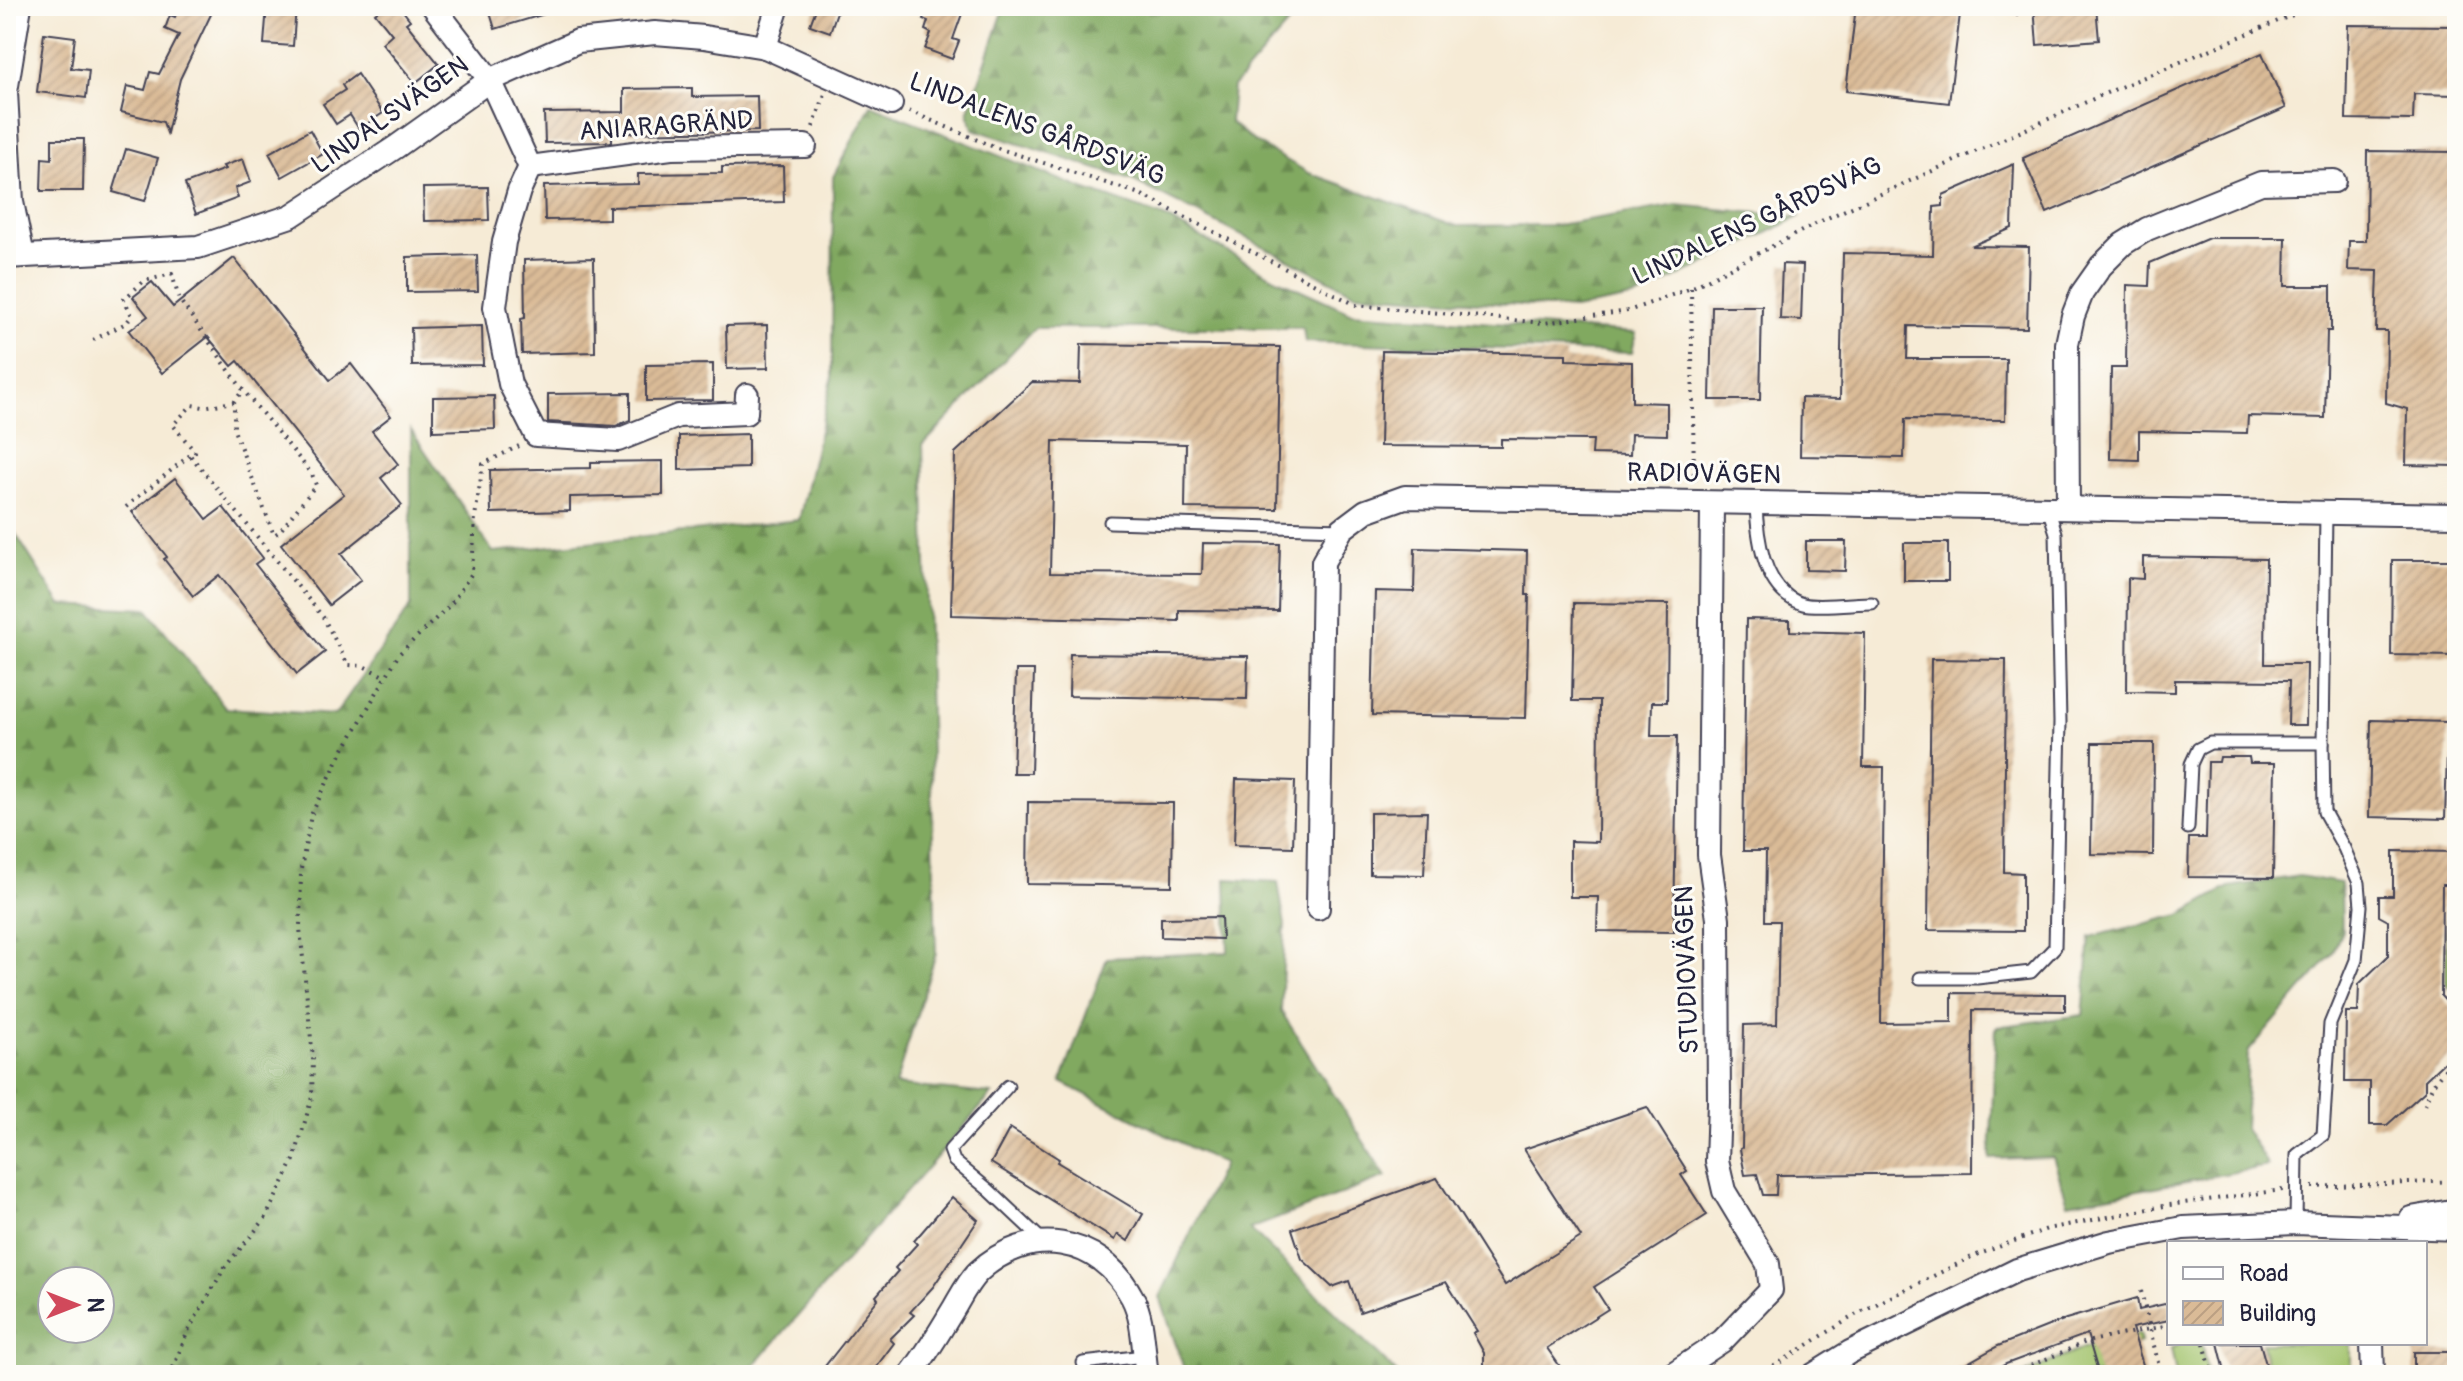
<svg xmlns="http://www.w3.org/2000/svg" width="2463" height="1381" font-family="Pangolin,sans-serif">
<defs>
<pattern id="forest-firs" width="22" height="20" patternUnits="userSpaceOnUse" patternTransform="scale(2)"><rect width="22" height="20" fill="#81a960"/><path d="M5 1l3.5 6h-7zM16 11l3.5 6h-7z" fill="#698950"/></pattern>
<pattern id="building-hatch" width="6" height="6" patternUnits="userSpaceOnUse" patternTransform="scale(2)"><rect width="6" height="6" fill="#dabb97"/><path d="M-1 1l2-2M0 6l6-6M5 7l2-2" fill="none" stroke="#bba083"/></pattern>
</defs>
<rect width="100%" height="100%" fill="#fdfcf7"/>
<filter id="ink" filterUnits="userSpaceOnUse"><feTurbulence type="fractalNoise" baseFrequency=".0125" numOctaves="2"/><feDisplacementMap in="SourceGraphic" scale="16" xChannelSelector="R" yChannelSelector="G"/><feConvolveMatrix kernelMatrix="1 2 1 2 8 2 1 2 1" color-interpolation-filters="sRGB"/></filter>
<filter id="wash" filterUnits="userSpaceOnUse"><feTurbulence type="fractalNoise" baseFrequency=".006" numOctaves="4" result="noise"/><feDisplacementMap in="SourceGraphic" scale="32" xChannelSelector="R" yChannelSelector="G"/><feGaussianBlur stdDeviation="1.8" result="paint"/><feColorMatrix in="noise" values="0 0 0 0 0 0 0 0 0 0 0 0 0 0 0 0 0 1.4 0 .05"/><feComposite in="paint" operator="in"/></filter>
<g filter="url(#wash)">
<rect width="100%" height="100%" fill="#f6ebd6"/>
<!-- green -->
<g fill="#a2c36c" stroke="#627254" stroke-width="2">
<polygon points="2447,886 2457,886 2457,995 2446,983"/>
<polygon points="2139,1334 2141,1342 2097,1353 2102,1375 2021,1375 2086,1347"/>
<polygon points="2183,1343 2201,1343 2208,1375 2176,1375 2171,1348"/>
<polygon points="2262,1343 2351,1343 2351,1375 2269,1375"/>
</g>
<!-- forest -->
<g fill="url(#forest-firs)" stroke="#52664e" stroke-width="2" fill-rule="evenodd">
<polygon points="1005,6 1304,6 1233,87 1230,122 1255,142 1309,173 1457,226 1557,225 1677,205 1799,217 1637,297 1574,309 1355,293 1134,181 973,129 968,113"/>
<path d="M871 105 1081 188 1164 217 1275 278 1352 313 1636 333 1632 353 1305 342 1303 328H1035L923 445 936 953 895 1085 992 1094 746 1375H6V519L61 605 147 609 226 708 335 715 411 606V430L493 552 799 520 832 379 833 177ZM52 1281H100V1329H52Z"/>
<polygon points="2299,876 2341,883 2342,931 2332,954 2248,1052 2245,1128 2268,1166 2068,1203 2053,1157 1990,1159 1996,1027 2083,1015 2090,937 2180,915 2229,887"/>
<polygon points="1226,879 1278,882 1285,925 1281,1011 1386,1177 1250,1229 1399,1375 1186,1375 1160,1297 1223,1164 1061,1082 1107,958 1228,952"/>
</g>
<g id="blocks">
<!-- building -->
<g fill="url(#building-hatch)">
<polygon points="179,6 215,6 180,79 167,133 163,122 121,112 127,86 145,90 150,72 159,74 179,35 165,29 170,15 175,17"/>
<polygon points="267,6 296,6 293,46 264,44"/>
<polygon points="384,6 399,6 410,20 406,23 439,64 415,83 382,43 392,34 375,13"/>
<polygon points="488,6 558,6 558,10 495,29"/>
<polygon points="817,6 839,6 830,32 810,25"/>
<polygon points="927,6 951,6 963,11 953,39 959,41 952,59 925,49 931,33 925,30 928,21 923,19"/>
<polygon points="1856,6 1961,6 1949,103 1846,91"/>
<polygon points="2034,6 2096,6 2099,40 2037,45"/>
<polygon points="2348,25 2457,26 2457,95 2414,94 2413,120 2346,119"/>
<polygon points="44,33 75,37 71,68 89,70 86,98 37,92"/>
<polygon points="2262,53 2286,108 2047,213 2023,158"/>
<polygon points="357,74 383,113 359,129 350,115 336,124 323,104 345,90 342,85"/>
<polygon points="692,88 692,97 757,96 758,131 612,133 612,142 545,143 544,113 624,112 624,89"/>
<polygon points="310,130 323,154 282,177 269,153"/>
<polygon points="52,139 84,139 83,191 41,191 42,158 52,159"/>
<polygon points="126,149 158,158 145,201 113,192"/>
<polygon points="2367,151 2456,152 2457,466 2406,465 2407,409 2386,403 2387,331 2376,331 2378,271 2348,270 2349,241 2366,241"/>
<polygon points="243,159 251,182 235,188 238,198 196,214 185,184 225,169 223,166"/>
<polygon points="2014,164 2012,228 1971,246 2029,247 2027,328 1908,326 1907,359 2006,359 2005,420 1905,419 1904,458 1800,456 1801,398 1840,399 1843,253 1933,255 1934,207 1943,206 1943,195"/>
<polygon points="783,166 784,202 609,207 609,219 545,220 544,186 638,184 638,174 722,173 722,167"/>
<polygon points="488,187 489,220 424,221 423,188"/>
<polygon points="2209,238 2286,238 2285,286 2331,286 2331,331 2327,331 2325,418 2248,416 2247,433 2139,431 2139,460 2110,459 2111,368 2126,368 2127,285 2149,286 2150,263"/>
<polygon points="477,255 478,291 407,292 407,257"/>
<polygon points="234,258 330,380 351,364 391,416 372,431 398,464 381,478 402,505 341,554 361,580 329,605 281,544 344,494 238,361 232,366 208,337 162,373 129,331 148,316 133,297 152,282 173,307"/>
<polygon points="594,258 595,352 522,354 521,319 525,318 524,260"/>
<polygon points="1782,264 1803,265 1801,320 1780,319"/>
<polygon points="1712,306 1762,306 1760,400 1710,400"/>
<polygon points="767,325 768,368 727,369 726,326"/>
<polygon points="482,326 483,365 412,366 411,328"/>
<polygon points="1081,344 1280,347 1277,509 1185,508 1186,444 1053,441 1050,573 1202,574 1203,543 1280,544 1278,611 1179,610 1179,621 951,615 955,453 1032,382 1080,383"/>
<polygon points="1382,351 1566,354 1566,360 1632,362 1632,402 1667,403 1667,435 1631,434 1630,455 1592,454 1593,440 1501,439 1501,447 1380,446"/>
<polygon points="713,364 713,400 646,401 646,365"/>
<polygon points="630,393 630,420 616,426 548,422 548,394"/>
<polygon points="494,396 495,429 433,431 433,397"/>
<polygon points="748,434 748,468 679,470 679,436"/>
<polygon points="663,461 663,495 570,497 570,511 491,513 490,470 591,468 591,462"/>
<polygon points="175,478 207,519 223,507 263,558 255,564 325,652 297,674 219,575 193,596 164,559 167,557 132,512"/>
<polygon points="1806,541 1846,541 1845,571 1806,570"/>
<rect x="1904" y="543" width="44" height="38"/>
<polygon points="1415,548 1527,551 1526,595 1529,595 1526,718 1372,715 1375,591 1414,592"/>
<polygon points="2143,557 2266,559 2265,664 2307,664 2306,725 2288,725 2289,681 2175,680 2175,692 2127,691 2128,578 2143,579"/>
<polygon points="2392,560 2457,560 2457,656 2391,655"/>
<polygon points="1574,603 1668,604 1667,702 1652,702 1651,736 1677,736 1674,932 1597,931 1598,897 1570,897 1570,841 1598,842 1599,701 1572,701"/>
<polygon points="1746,619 1790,620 1790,631 1865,633 1863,767 1884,767 1881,1023 1952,1022 1952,993 2065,994 2065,1011 1973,1010 1972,1173 1777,1175 1776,1195 1763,1195 1757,1174 1745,1175 1740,1149 1742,1148 1744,1025 1777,1024 1779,921 1765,921 1766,851 1743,851"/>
<polygon points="1070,654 1248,656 1247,699 1069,696"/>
<polygon points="1931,659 2006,660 2004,872 2023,873 2023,931 1928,930"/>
<polygon points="1016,670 1034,670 1031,773 1013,773"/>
<polygon points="2371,720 2448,722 2445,819 2369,817"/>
<polygon points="2092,743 2154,743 2153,855 2091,854"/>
<polygon points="2220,757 2249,757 2250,763 2275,763 2273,878 2188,877 2189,838 2206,838 2208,762 2219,762"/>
<polygon points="1236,779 1295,781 1293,847 1234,845"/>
<polygon points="1028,802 1173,803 1172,886 1027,884"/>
<polygon points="1427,812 1424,875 1370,874 1370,813"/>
<polygon points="2393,851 2457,852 2457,885 2442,885 2441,996 2455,1011 2455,1052 2425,1080 2425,1091 2387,1125 2370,1125 2370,1082 2345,1082 2346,1012 2358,1012 2359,984 2388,956 2388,921 2379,916 2379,896 2393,896"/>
<polygon points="1221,917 1222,939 1161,937 1161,918"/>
<polygon points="1647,1107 1687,1171 1681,1175 1707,1215 1594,1287 1608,1309 1547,1348 1566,1375 1484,1375 1484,1353 1473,1333 1477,1331 1446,1282 1360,1312 1349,1281 1332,1287 1302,1259 1292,1229 1437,1178 1505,1285 1581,1237 1524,1149"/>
<polygon points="1010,1128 1059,1159 1057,1162 1143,1214 1128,1241 1118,1234 1115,1240 991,1163"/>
<polygon points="952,1197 978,1220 933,1287 910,1312 914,1315 890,1339 894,1343 870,1375 818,1375 878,1299 876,1296 898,1271 895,1268 917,1244 914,1241"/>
<polygon points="2137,1298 2139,1310 2169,1303 2169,1320 2132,1328 2146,1375 2099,1375 2087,1334 2006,1364 1987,1375 1946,1375 1998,1346 2066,1319"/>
<polygon points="2218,1343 2260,1343 2269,1375 2226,1375"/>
<rect x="2414" y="1352" width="43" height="23"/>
</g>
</g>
</g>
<g filter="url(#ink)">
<use href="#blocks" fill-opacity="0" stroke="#424052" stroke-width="2"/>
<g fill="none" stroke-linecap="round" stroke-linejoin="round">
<defs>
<g id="lane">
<path d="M1756 503C1757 538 1763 592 1803 604 1817 608 1856 603 1872 603"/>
<polyline points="1110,522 1341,529"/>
<polyline points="2188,828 2191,764 2198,749 2210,743 2323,743 2326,512"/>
<polyline points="1920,978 1977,978 2031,972 2055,947 2060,722 2056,533 2048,508"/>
<polyline points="1008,1086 950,1150 954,1161 989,1190 1044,1242"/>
<polyline points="2296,1223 2297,1155 2323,1135 2330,1024 2356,960 2361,906 2359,883 2344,848 2324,812 2323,743"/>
<polyline points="1083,1363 1144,1356"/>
</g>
<g id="street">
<polyline points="20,6 6,92 12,202 23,256"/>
<polyline points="433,6 490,80 530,167"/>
<polyline points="765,47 891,104"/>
<polyline points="6,257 198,247 291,216 396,147 490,80 578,41 655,33 704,37 765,47 778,6"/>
<polyline points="747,395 746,413 678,416 618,440 536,435 510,384 495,307 504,242 519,191 530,167 671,148 805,146"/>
<polyline points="2068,508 2067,344 2073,316 2082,293 2101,266 2123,244 2147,229 2261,183 2334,181"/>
<polyline points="1318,908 1323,562 1342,529 1366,511 1405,497 2457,515"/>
<polyline points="2411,1218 2457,1210"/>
<polyline points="2372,1343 2373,1375"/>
<path d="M910 1375C927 1354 940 1331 954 1308 961 1296 968 1282 978 1272 1028 1225 1099 1235 1132 1297 1144 1319 1143 1350 1147 1375"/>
<polyline points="1671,1375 1722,1341 1771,1290 1768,1264 1724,1191 1717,1161 1719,1103 1718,919 1709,855 1712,503"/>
<polyline points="1813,1375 1850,1352 2017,1270 2109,1242 2183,1228 2296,1223 2457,1229"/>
</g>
</defs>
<!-- lane casing -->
<use href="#lane" stroke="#424052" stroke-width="15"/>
<!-- street casing -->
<use href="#street" stroke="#424052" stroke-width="26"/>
<!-- path -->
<g stroke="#424052" stroke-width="4" stroke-dasharray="2 6" stroke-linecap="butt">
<polyline points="2016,6 2016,21"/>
<polyline points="909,111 994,147 1140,194 1356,305 1544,323 1628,311 1691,288 1825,219 2111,91 2314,6"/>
<polyline points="813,127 825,94"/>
<polyline points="1691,288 1694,477 1696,481"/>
<polyline points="93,340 126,323 132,316 124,299 144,281 172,274 179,299 243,390 312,474 316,485 280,531 274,535 234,430 234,402 243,390"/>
<polyline points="234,402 203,407 192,405 173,425 195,452 190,455 323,617 348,665 363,666 386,677"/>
<polyline points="126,507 190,455"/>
<path d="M2425 1105C2433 1078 2440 1076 2457 1056"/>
<polyline points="2312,1187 2457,1181"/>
<polyline points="2141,1291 2161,1375"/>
<polyline points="2204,1343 2212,1375"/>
<polyline points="170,1375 188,1331 225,1267 265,1219 294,1160 312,1097 313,1059 300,928 301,869 311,815 339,758 399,654 451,604 472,573 475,517 483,464 519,446"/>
<polyline points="1760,1375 1860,1312 1974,1256 2047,1229 2169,1205 2283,1190"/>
<polyline points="2009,1375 2086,1342 2169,1325"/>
</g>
<!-- lane -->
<use href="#lane" stroke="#fff" stroke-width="11"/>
<!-- street -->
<use href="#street" stroke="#fff" stroke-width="22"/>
</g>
</g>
<g text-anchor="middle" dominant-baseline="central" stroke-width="6" stroke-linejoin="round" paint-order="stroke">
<!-- street labels -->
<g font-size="26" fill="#22223b" stroke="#fdfcf7">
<text transform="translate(390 115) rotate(-35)">LINDALSVÄGEN</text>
<text transform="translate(666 126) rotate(-4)">ANIARAGRÄND</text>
<text transform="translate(1037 129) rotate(21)">LINDALENS GÅRDSVÄG</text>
<text transform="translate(1757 221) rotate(-25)">LINDALENS GÅRDSVÄG</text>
<text transform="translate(1704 474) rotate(1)">RADIOVÄGEN</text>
<text transform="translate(1687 970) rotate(-92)">STUDIOVÄGEN</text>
</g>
</g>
<!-- margin -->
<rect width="2463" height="1381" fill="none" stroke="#fdfcf7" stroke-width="32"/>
<!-- legend -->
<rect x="2167" y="1241" width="260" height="104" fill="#fdfcf7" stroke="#a5a5ac" stroke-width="2"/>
<rect x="2183" y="1267" width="40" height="12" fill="#ffffff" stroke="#a5a5ac" stroke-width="2"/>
<text x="2239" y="1281" font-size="24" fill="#22223b">Road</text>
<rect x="2183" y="1301" width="40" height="24" fill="url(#building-hatch)" stroke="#a5a5ac" stroke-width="2"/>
<text x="2239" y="1321" font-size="24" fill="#22223b">Building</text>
<!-- north arrow -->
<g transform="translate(76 1305) rotate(90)"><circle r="38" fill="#fdfcf7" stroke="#a5a5ac" stroke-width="2"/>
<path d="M0-6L14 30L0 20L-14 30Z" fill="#d1495b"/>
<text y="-12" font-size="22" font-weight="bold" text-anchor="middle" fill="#22223b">N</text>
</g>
</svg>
